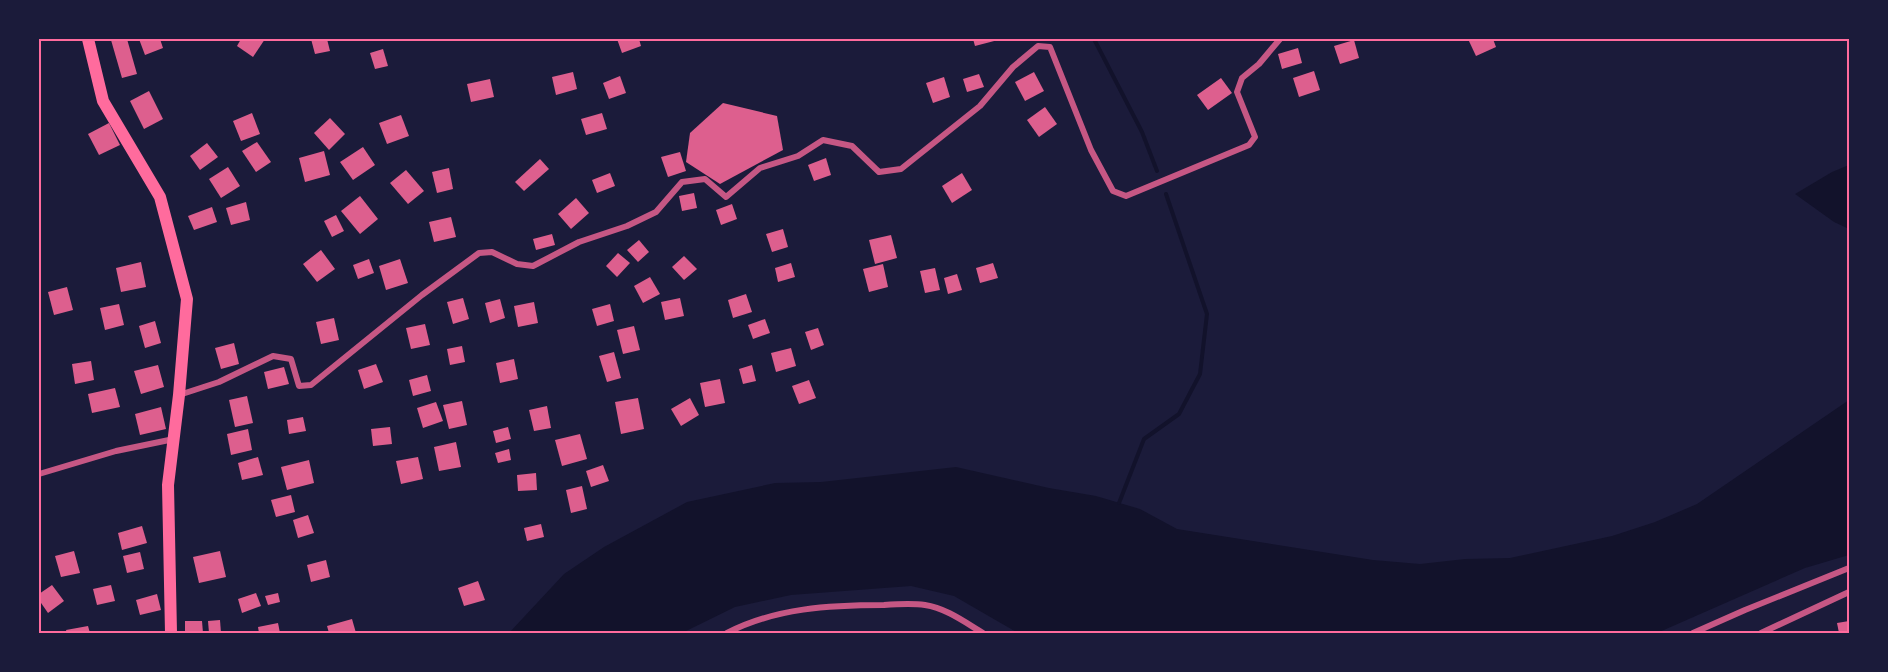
<svg xmlns="http://www.w3.org/2000/svg" width="1888" height="672" font-family="Helvetica,sans-serif">
<rect width="100%" height="100%" fill="#1b1b3a"/>
<!-- water -->
<g fill="#12122b">
<polygon points="1849,165 1849,229 1834,222 1795,194 1832,172"/>
<polygon points="1849,400 1849,555 1805,568 1657,633 1018,633 954,596 911,586 791,595 735,607 682,633 509,633 564,574 604,547 687,502 775,483 821,482 956,467 1049,488 1096,496 1140,509 1177,529 1373,560 1420,564 1465,559 1510,558 1612,536 1655,522 1697,504"/>
</g>
<g fill="none" stroke-linecap="round" stroke-linejoin="round">
<!-- stream -->
<g stroke="#12122b" stroke-width="4">
<polyline points="1094,39 1142,132 1157,171"/>
<polyline points="1119,503 1144,439 1179,414 1200,374 1207,314 1166,194"/>
</g>
</g>
<!-- building -->
<g fill="#dd5f8e">
<polygon points="127,39 137,74 122,78 111,40"/>
<polygon points="139,39 160,39 163,48 145,55"/>
<polygon points="241,39 265,39 253,57 237,46"/>
<polygon points="311,39 327,39 330,51 315,54"/>
<polygon points="617,39 639,39 641,46 622,53"/>
<polygon points="973,39 998,39 998,40 975,46"/>
<polygon points="1468,39 1493,39 1496,47 1476,56"/>
<polygon points="1354,40 1359,58 1340,64 1334,46"/>
<polygon points="1298,48 1302,63 1282,69 1278,54"/>
<polygon points="383,49 388,66 375,69 370,53"/>
<polygon points="1314,71 1320,90 1299,97 1293,78"/>
<polygon points="573,72 577,89 556,95 552,77"/>
<polygon points="1034,72 1044,91 1025,101 1015,82"/>
<polygon points="979,74 984,87 967,92 963,79"/>
<polygon points="620,76 626,93 609,99 603,83"/>
<polygon points="944,77 950,97 933,103 926,83"/>
<polygon points="1221,78 1232,93 1208,110 1197,95"/>
<polygon points="490,79 494,97 471,102 467,84"/>
<polygon points="149,91 163,119 144,129 130,101"/>
<polygon points="723,103 777,116 783,150 720,184 686,162 690,133"/>
<polygon points="1045,107 1057,124 1039,137 1027,120"/>
<polygon points="252,113 260,134 241,141 233,121"/>
<polygon points="602,113 607,129 586,135 581,119"/>
<polygon points="401,115 409,136 387,144 379,123"/>
<polygon points="330,118 345,134 329,150 314,133"/>
<polygon points="109,123 120,145 99,155 88,134"/>
<polygon points="257,142 271,162 256,172 242,151"/>
<polygon points="207,143 218,157 200,170 190,156"/>
<polygon points="363,147 375,165 353,180 340,162"/>
<polygon points="324,151 330,175 305,182 299,158"/>
<polygon points="680,152 686,171 668,177 661,157"/>
<polygon points="826,158 831,175 814,181 808,165"/>
<polygon points="540,159 549,169 524,191 515,182"/>
<polygon points="228,167 240,186 221,198 209,179"/>
<polygon points="449,168 453,189 437,193 432,172"/>
<polygon points="406,170 424,191 408,204 390,183"/>
<polygon points="610,173 615,186 597,193 592,180"/>
<polygon points="962,173 972,190 952,203 942,186"/>
<polygon points="694,193 697,208 682,211 679,196"/>
<polygon points="360,196 378,219 360,234 341,211"/>
<polygon points="576,198 589,213 571,229 558,214"/>
<polygon points="246,202 250,220 231,225 226,208"/>
<polygon points="732,204 737,219 721,225 716,210"/>
<polygon points="212,207 217,222 194,230 188,216"/>
<polygon points="336,215 344,231 332,237 324,221"/>
<polygon points="451,217 456,237 434,242 429,222"/>
<polygon points="783,229 788,247 772,252 766,234"/>
<polygon points="552,234 555,245 536,250 533,239"/>
<polygon points="891,235 897,258 875,264 869,240"/>
<polygon points="639,240 649,252 638,262 627,250"/>
<polygon points="321,250 335,269 317,282 303,264"/>
<polygon points="618,253 630,263 617,277 606,266"/>
<polygon points="684,256 697,269 684,280 672,267"/>
<polygon points="369,259 374,273 358,279 353,265"/>
<polygon points="400,259 408,283 386,290 379,266"/>
<polygon points="141,262 146,287 121,292 116,268"/>
<polygon points="791,263 795,277 778,282 775,268"/>
<polygon points="993,263 998,278 980,283 976,268"/>
<polygon points="883,264 888,287 869,292 863,269"/>
<polygon points="935,268 940,290 925,293 920,271"/>
<polygon points="957,274 962,290 948,294 944,278"/>
<polygon points="650,277 660,294 643,303 634,286"/>
<polygon points="67,287 73,310 54,315 48,292"/>
<polygon points="746,294 752,312 733,318 728,300"/>
<polygon points="463,298 469,319 453,324 447,302"/>
<polygon points="680,298 684,316 665,320 661,302"/>
<polygon points="500,299 505,318 490,323 485,303"/>
<polygon points="534,302 538,323 518,327 514,306"/>
<polygon points="119,304 124,325 105,330 100,308"/>
<polygon points="610,304 614,321 597,326 592,309"/>
<polygon points="334,318 339,340 321,344 316,322"/>
<polygon points="765,319 770,333 753,339 748,325"/>
<polygon points="155,321 161,343 145,348 139,326"/>
<polygon points="425,324 430,345 411,349 406,328"/>
<polygon points="634,326 640,350 623,354 617,330"/>
<polygon points="818,328 824,345 811,350 805,332"/>
<polygon points="234,343 239,364 221,369 215,348"/>
<polygon points="462,346 465,362 450,365 447,349"/>
<polygon points="791,348 796,366 776,372 771,353"/>
<polygon points="614,352 621,378 607,382 599,356"/>
<polygon points="514,359 518,379 500,383 496,363"/>
<polygon points="91,361 94,380 75,384 72,364"/>
<polygon points="376,364 383,382 364,389 358,370"/>
<polygon points="158,365 164,387 141,394 134,371"/>
<polygon points="752,365 756,381 743,384 739,369"/>
<polygon points="284,367 289,384 268,389 264,372"/>
<polygon points="427,375 431,391 413,396 409,380"/>
<polygon points="720,379 725,403 705,407 700,383"/>
<polygon points="809,380 816,398 799,404 792,386"/>
<polygon points="115,388 120,407 92,413 88,394"/>
<polygon points="247,396 253,423 235,427 229,400"/>
<polygon points="638,398 644,429 621,434 615,402"/>
<polygon points="690,398 699,415 681,426 671,409"/>
<polygon points="462,401 467,425 449,429 443,405"/>
<polygon points="436,402 443,421 423,428 417,408"/>
<polygon points="547,406 551,428 534,431 529,410"/>
<polygon points="161,407 166,429 140,435 135,414"/>
<polygon points="303,417 306,431 289,434 287,420"/>
<polygon points="390,427 392,444 373,446 371,429"/>
<polygon points="508,427 511,439 496,443 493,431"/>
<polygon points="248,429 252,450 231,455 227,434"/>
<polygon points="580,434 587,459 562,466 555,440"/>
<polygon points="456,442 461,467 439,471 434,447"/>
<polygon points="509,449 511,460 498,463 495,453"/>
<polygon points="258,457 263,475 242,480 238,463"/>
<polygon points="418,457 423,479 401,484 396,461"/>
<polygon points="309,460 314,483 287,490 281,467"/>
<polygon points="603,465 609,481 591,487 586,471"/>
<polygon points="536,473 537,490 518,491 517,475"/>
<polygon points="582,486 587,509 571,513 566,490"/>
<polygon points="291,495 295,512 276,517 271,500"/>
<polygon points="308,515 314,533 298,538 293,520"/>
<polygon points="541,524 544,537 527,541 524,528"/>
<polygon points="142,526 147,543 122,550 118,533"/>
<polygon points="74,551 80,573 61,577 55,556"/>
<polygon points="220,551 226,577 199,583 193,557"/>
<polygon points="140,552 144,569 127,573 123,556"/>
<polygon points="326,560 330,577 311,582 307,565"/>
<polygon points="478,581 485,600 464,606 458,588"/>
<polygon points="52,585 64,601 48,613 39,600 39,594"/>
<polygon points="111,585 115,601 97,605 93,589"/>
<polygon points="256,593 261,606 242,613 238,599"/>
<polygon points="278,593 280,602 268,605 265,596"/>
<polygon points="157,594 161,610 140,615 136,600"/>
<polygon points="352,619 356,633 329,633 327,626"/>
<polygon points="220,620 221,633 209,633 208,621"/>
<polygon points="185,621 202,621 203,633 185,633"/>
<polygon points="1849,621 1849,633 1839,633 1837,623"/>
<polygon points="278,623 280,633 259,633 258,627"/>
<polygon points="88,626 90,633 67,633 66,630"/>
</g>
<g fill="none" stroke-linecap="round" stroke-linejoin="round">
<!-- minor -->
<g stroke="#c65784" stroke-width="6">
<polyline points="179,395 219,382 273,356 291,359 299,386 311,385 422,295 479,253 492,252 517,264 533,266 579,242 627,226 656,212 682,182 705,179 726,197 760,168 798,156 823,140 852,146 879,172 901,169 980,106 1013,67 1038,46 1050,47 1091,150 1113,191 1126,196 1249,145 1255,137 1237,92 1242,78 1259,64 1280,39"/>
<polyline points="39,474 116,451 174,439"/>
<path d="M727 633C775 608 830 605 884 605 897 604 912 603 925 605 946 608 966 623 983 633"/>
<polyline points="1693,633 1745,610 1849,568"/>
<polyline points="1761,633 1849,592"/>
</g>
<!-- secondary -->
<polyline stroke="#ff6b9d" stroke-width="12" points="88,39 103,101 160,197 187,299 179,395 168,485 171,633"/>
</g>
<!-- border -->
<rect width="1888" height="672" fill="none" stroke="#1b1b3a" stroke-width="81"/>
<rect x="40" y="40" width="1808" height="592" fill="none" stroke="#ff6b9d" stroke-width="2"/>
</svg>
